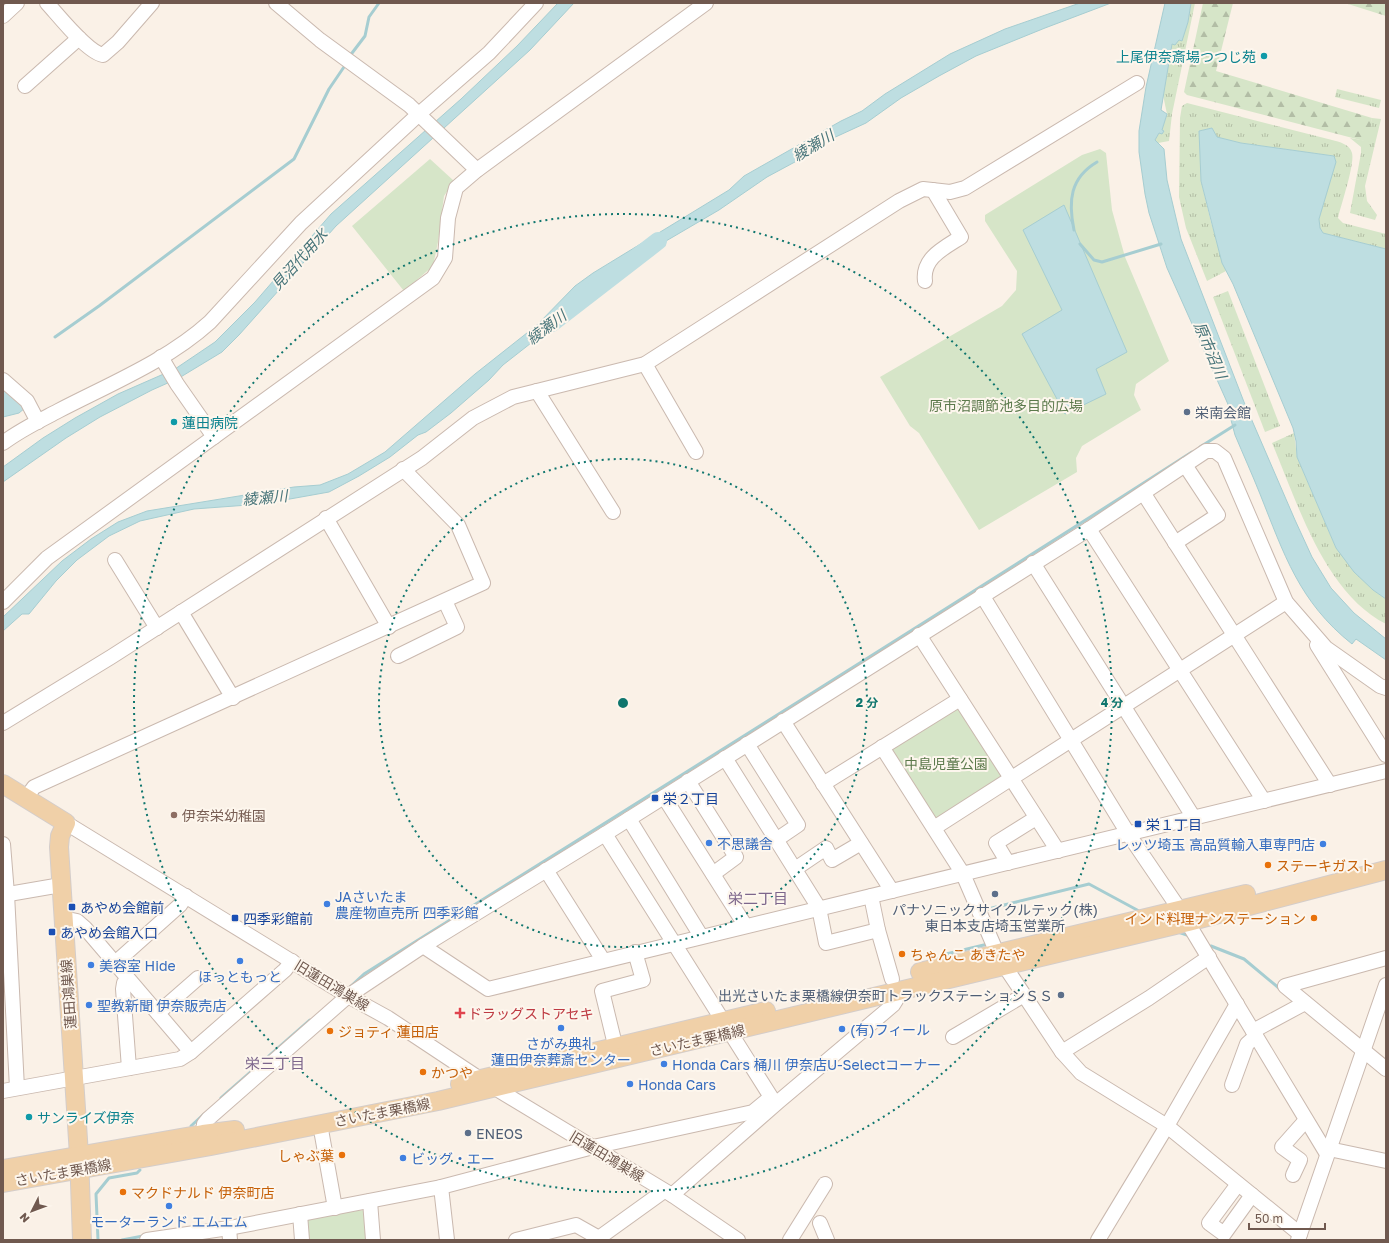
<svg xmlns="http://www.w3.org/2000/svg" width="1389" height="1243" font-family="'Golos Text','Noto Sans JP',sans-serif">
<defs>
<pattern id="grass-tufts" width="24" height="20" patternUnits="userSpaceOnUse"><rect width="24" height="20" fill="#d6e5c8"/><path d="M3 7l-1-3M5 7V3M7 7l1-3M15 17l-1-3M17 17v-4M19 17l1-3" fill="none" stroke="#b2bda5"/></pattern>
<pattern id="forest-firs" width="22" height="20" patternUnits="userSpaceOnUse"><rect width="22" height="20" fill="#d6e5c8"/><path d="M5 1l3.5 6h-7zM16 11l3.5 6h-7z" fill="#b2bda5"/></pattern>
</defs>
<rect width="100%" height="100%" fill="#faf1e7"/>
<!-- grass -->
<g fill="url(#grass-tufts)">
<polygon points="1191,3 1195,3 1172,114 1169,141 1158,143 1155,140 1159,133 1164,131 1162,130 1167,114 1163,95 1172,44 1179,40 1181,41 1188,22"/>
<polygon points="1337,89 1381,100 1379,108 1335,97"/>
<path d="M1187 103 1332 140C1339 142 1350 144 1352 153 1355 164 1341 205 1338 218L1343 223 1386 234V249L1323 233 1320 228 1319 219 1334 156 1241 143 1217 137 1212 128 1199 131 1201 181 1211 222 1226 271 1207 281 1186 228 1179 197 1180 118 1182 106Z"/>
<polygon points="1372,118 1381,119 1365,186 1367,201 1377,215 1375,220 1350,213 1361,153 1361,147 1350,138 1367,141"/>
<polygon points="1228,291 1280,426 1265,432 1213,297"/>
<path d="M1294 433 1297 457 1336 548 1373 590 1386 599V624C1324 592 1298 504 1272 443Z"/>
</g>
<!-- forest -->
<g fill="url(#forest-firs)">
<polygon points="1203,3 1233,3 1216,71 1372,118 1368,142 1187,95 1184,92"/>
<polygon points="1348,3 1386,3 1386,16 1348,4"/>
</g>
<!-- green -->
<g fill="#d6e5c8">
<polygon points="1100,149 1106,153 1112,210 1125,257 1169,361 1136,384 1134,395 1141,410 1082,446 1076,458 1077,472 979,530 919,433 910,426 880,377 1002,306 1016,290 1017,271 985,221 985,215 1082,155"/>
<polygon points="430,159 454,181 444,196 438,242 433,266 404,291 352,226"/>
<polygon points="956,705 1003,778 936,822 889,748"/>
<polygon points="365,1210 369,1240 308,1240 306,1217"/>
</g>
<!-- water -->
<g fill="#bedee1" stroke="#a6cdd1">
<polygon points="558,3 574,3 530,50 336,226 239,335 222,352 179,378 152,390 100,417 66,438 3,482 3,467 43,438 75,418 118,394 175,369 215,342 255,302 331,214 461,99 517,46"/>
<polygon points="1080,3 1111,3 1045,28 976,56 939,76 901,98 866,123 829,140 819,149 767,177 719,210 625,265 600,283 549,329 503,365 489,380 451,413 426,432 418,435 390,457 359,476 329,492 262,504 194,509 140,521 109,536 77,560 56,581 29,614 22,614 3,631 3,617 62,561 91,539 118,522 147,511 294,487 320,485 348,474 385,452 475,374 537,325 575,286 593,273 729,190 744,176 841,121 862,111 885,94 950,54 1005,29"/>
<path d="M1165 3H1191L1188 22 1182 41 1179 40 1175 45 1172 44 1161 110 1167 114 1162 130 1164 131 1162 134 1159 133 1155 140 1164 149 1167 180 1181 239 1244 402 1295 520 1312 557 1331 588 1354 613 1386 639V660L1356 639 1352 644C1299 602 1284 554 1260 494 1252 474 1243 454 1235 435L1231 420V411L1167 268 1149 213 1145 194 1139 152V131L1146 87Z"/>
<polygon points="1212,128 1217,137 1241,143 1334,156 1336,162 1319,219 1320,228 1323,233 1386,249 1386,599 1373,590 1354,572 1336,548 1297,457 1296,441 1293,428 1233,284 1222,263 1201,181 1199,131"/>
<polygon points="1064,205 1127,352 1096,369 1106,394 1065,414 1022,334 1062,310 1023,230"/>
<polygon points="3,384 25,408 19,413 3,417"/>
</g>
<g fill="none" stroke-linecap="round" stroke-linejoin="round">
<!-- stream -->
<g stroke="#a6cdd1" stroke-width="3">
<polyline points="349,57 365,36 369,17 379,3"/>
<path d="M1074 230C1068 201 1070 178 1097 162"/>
<polyline points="1080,244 1094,260 1102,262 1161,244"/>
<polyline points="55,337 99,306 294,159 329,89 346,64"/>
<polyline points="1200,447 1235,425"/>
<polyline points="984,910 1089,884 1139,911"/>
<polyline points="1178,932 1187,935"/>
<polyline points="1211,946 1244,959 1280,989"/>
<polyline points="942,955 988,944"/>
<path d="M350 987 364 974C640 801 918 628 1192 452"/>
<polyline points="221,1098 310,1020"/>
<polyline points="191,1126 204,1114"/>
<polyline points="98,1240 96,1194 109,1178 137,1173 140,1170"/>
<polyline points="122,1240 143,1236"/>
</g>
<!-- river -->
<polyline stroke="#bedee1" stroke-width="18" points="552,323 658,241"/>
<defs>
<g id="minor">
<path d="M47 3C59 16 87 52 103 55L118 42 152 3"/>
<polyline points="276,3 320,40 409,105 477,170"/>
<polyline points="3,16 17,3"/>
<polyline points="25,86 79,38"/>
<path d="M925 281C922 258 944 248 961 237L933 190"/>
<polyline points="161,357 177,384 214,437"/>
<polyline points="645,364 696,452"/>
<polyline points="3,380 27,401 38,422"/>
<polyline points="537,391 613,512"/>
<path d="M3 443C20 430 39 421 58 411 110 384 167 361 210 322L301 223 419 114 489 53 536 3"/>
<polyline points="1144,494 1330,785"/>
<polyline points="326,518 389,627"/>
<polyline points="1089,529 1264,801"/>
<polyline points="1175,543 1218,515 1185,465"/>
<polyline points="115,560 157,628"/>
<polyline points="1033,563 1194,818"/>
<polyline points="982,595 1129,835 1180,910 1327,1154"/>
<polyline points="3,602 47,558 433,278 445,258 448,218 456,188 477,170 706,3"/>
<polyline points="181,612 233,698"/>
<polyline points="919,635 1058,851"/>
<polyline points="1317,645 1386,755"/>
<polyline points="398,656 457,627 445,601"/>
<polyline points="783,721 892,891"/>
<polyline points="3,723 111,657 422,458 473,418 513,397 645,364 899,201 923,189 950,192 965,188 1137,83"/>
<polyline points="747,744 798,825 776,840"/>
<polyline points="882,747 963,874 997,953"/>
<polyline points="725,758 819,908 826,943 878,930 871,896"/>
<polyline points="688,781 736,857 713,874"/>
<polyline points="823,784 960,699"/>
<polyline points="664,797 745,925"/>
<polyline points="26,798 34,787 483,583 458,525 403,469"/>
<polyline points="629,819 701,936"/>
<polyline points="66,823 348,996 388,1018 480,1079 672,1195 738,1240"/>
<polyline points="934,828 1286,602"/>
<polyline points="3,844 7,894 17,1088"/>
<polyline points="1008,863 996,843 1036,818"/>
<polyline points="795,869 826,848 832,860 861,843"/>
<polyline points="546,870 603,960"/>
<polyline points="3,895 61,885"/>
<polyline points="63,918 77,921 85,928 191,1052"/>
<polyline points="878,930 892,979"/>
<polyline points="423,946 488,989 1386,771"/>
<polyline points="1386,958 1285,986 1386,1069"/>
<polyline points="114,964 180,905 186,896"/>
<polyline points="1004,965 1062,1052 1081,1073 1167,1126 1300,1234"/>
<polyline points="128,979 124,983 123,989 129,1068"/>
<polyline points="158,1013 198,978"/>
<polyline points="1253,1031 1305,1003"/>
<polyline points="953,1037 1024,995"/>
<polyline points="1062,1052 1149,998 1209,957"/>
<polyline points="618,1057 602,991 643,980 635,952"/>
<polyline points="1232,1085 1247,1044 1256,1036"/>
<polyline points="3,1091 180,1059 191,1052 285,970 292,961"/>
<polyline points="320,1124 335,1208"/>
<polyline points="203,1134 204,1124 208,1119 348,996 423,946 605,834 1089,529 1206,451 1215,451 1224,458 1286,602 1326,648 1380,686 1386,688"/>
<polyline points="1329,1149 1386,1161"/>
<polyline points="1293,1175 1300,1160 1282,1147 1306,1120"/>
<polyline points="1238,1184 1209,1223 1224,1234 1252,1195"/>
<polyline points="441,1187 447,1240"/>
<polyline points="672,1195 778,1102 893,1005 903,989"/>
<polyline points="370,1201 373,1240"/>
<polyline points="300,1214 302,1240"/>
<polyline points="820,1223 827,1240"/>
<polyline points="229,1228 230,1240"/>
<polyline points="147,1240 229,1228 441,1187 593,1147 753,1112 771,1097 605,834"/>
<polyline points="516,1240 576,1225 599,1238"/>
<polyline points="596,1240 664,1191"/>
<polyline points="790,1240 825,1184"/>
<polyline points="1098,1240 1167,1126 1237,1004"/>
<polyline points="1298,1240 1386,985"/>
</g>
<g id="major">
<polyline points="3,784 66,823 60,836 59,847 79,1155 82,1240"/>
<polyline points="920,972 1246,894"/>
<polyline points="460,1084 766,1011"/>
<polyline points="3,1169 203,1134 235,1130"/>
<polyline points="3,1183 211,1146 438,1101 1188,922 1386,870"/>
</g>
</defs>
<!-- minor casing -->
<use href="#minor" stroke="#cab9af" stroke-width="16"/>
<!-- major casing -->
<use href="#major" stroke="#d4cdca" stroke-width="20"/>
<!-- minor -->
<use href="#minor" stroke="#fff" stroke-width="14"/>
<!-- major -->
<use href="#major" stroke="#f0d0a8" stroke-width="18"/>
</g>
<!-- distance rings -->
<g fill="none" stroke="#0f766e" stroke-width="2" stroke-dasharray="2 4">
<circle cx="623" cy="703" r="244"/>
<circle cx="623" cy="703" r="489"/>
</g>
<!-- markers -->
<g fill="#0f9aa8" stroke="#fdf6ed" stroke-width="1.5">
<circle cx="1264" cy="56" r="4"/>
<circle cx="174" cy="422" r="4"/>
<circle cx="29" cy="1117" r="4"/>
</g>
<g fill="#5c6f8a" stroke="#fdf6ed" stroke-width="1.5">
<circle cx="1187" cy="412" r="4"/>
<circle cx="995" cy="894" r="4"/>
<circle cx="1061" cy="995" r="4"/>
<circle cx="468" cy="1133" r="4"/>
</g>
<g fill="#1a4fb4" stroke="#fdf6ed" stroke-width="1.5">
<rect x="651" y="794" width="8" height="8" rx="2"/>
<rect x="1134" y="820" width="8" height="8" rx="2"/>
<rect x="68" y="903" width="8" height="8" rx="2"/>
<rect x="231" y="914" width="8" height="8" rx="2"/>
<rect x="48" y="928" width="8" height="8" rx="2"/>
</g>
<circle fill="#8d6e63" stroke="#fdf6ed" stroke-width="1.5" cx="174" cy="815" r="4"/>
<g fill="#3f7fe0" stroke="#fdf6ed" stroke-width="1.5">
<circle cx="709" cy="843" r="4"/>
<circle cx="1323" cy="844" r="4"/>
<circle cx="327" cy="904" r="4"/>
<circle cx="240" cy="961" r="4"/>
<circle cx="91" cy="965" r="4"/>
<circle cx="89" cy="1005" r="4"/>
<circle cx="561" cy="1028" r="4"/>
<circle cx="842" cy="1029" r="4"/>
<circle cx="664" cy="1064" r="4"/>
<circle cx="630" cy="1084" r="4"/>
<circle cx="403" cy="1158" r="4"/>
<circle cx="169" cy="1206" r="4"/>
</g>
<g fill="#e8710a" stroke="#fdf6ed" stroke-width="1.5">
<circle cx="1268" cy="865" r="4"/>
<circle cx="1314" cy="918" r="4"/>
<circle cx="902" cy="954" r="4"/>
<circle cx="330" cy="1031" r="4"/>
<circle cx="423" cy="1072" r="4"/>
<circle cx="342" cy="1155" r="4"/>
<circle cx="123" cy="1192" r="4"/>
</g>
<path fill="#e0444e" stroke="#fdf6ed" stroke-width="1.5" d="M458 1007h4v4h4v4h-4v4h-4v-4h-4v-4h4z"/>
<g text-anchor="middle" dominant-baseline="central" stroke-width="4" stroke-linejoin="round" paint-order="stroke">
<!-- culture labels -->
<g font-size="14" fill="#0d838f" stroke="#fdf6ed" text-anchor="start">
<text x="1256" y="56" text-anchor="end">上尾伊奈斎場つつじ苑</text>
<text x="182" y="422">蓮田病院</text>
<text x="37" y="1117">サンライズ伊奈</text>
</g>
<!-- park labels -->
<g font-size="14" fill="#5c7a4c" stroke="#fdf6ed">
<text x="1006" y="405">原市沼調節池多目的広場</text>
<text x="946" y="763">中島児童公園</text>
</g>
<!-- service labels -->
<g font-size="14" fill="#4e5e75" stroke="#fdf6ed" text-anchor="start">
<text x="1195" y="412">栄南会館</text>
<text x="995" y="909" text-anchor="middle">パナソニックサイクルテック(株)<tspan x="995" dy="16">東日本支店埼玉営業所</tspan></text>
<text x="1053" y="995" text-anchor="end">出光さいたま栗橋線伊奈町トラックステーションＳＳ</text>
<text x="476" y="1133">ENEOS</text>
</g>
<!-- transit labels -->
<g font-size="14" fill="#164399" stroke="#fdf6ed" text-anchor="start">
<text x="663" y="798">栄２丁目</text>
<text x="1146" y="824">栄１丁目</text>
<text x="80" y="907">あやめ会館前</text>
<text x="243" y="918">四季彩館前</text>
<text x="60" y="932">あやめ会館入口</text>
</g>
<!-- education labels -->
<g font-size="14" fill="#785e54" stroke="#fdf6ed" text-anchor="start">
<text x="182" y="815">伊奈栄幼稚園</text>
</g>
<!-- shop labels -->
<g font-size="14" fill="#366cbe" stroke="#fdf6ed" text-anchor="start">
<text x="717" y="843">不思議舎</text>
<text x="1315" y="844" text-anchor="end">レッツ埼玉 高品質輸入車専門店</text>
<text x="335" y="896">JAさいたま<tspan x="335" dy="16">農産物直売所 四季彩館</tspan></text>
<text x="99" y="965">美容室 Hide</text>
<text x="240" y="976" text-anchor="middle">ほっともっと</text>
<text x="97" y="1005">聖教新聞 伊奈販売店</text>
<text x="850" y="1029">(有)フィール</text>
<text x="561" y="1043" text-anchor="middle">さがみ典礼<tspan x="561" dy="16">蓮田伊奈葬斎センター</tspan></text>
<text x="672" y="1064">Honda Cars 桶川 伊奈店U-Selectコーナー</text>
<text x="638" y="1084">Honda Cars</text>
<text x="411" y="1158">ビッグ・エー</text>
<text x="169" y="1221" text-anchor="middle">モーターランド エムエム</text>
</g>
<!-- food labels -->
<g font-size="14" fill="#c56008" stroke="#fdf6ed" text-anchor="start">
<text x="1276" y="865">ステーキガスト</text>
<text x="1306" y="918" text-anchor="end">インド料理ナンステーション</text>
<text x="910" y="954">ちゃんこ あきたや</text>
<text x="338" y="1031">ジョティ 蓮田店</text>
<text x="431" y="1072">かつや</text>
<text x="334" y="1155" text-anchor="end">しゃぶ葉</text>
<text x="131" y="1192">マクドナルド 伊奈町店</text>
</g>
<!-- street labels -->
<g font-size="14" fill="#70594f" stroke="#fdf6ed">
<text transform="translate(332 985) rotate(31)">旧蓮田鴻巣線</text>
<text transform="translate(68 994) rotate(-94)">蓮田鴻巣線</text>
<text transform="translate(697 1040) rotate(-13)">さいたま栗橋線</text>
<text transform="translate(382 1112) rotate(-11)">さいたま栗橋線</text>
<text transform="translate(607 1156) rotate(31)">旧蓮田鴻巣線</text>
<text transform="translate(63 1172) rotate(-10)">さいたま栗橋線</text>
</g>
<!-- health labels -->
<g font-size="14" fill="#be3a42" stroke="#fdf6ed" text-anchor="start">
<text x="468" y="1013">ドラッグストアセキ</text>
</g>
<!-- water labels -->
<g font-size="15" font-style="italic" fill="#48757a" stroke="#fdf6ed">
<text transform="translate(813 145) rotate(-31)">綾瀬川</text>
<text transform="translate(299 259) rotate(-48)">見沼代用水</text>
<text transform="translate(546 327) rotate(-37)">綾瀬川</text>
<text transform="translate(1211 350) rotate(67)">原市沼川</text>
<text transform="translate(265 497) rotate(-5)">綾瀬川</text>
</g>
<!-- neighbourhood labels -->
<g font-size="15" fill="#7d668c" stroke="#fdf6ed">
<text x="758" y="898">栄二丁目</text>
<text x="275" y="1063">栄三丁目</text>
</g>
</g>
<circle cx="623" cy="703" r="6" fill="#0f766e" stroke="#fdf6ed" stroke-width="2"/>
<g font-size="12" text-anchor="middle" font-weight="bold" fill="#0f766e" stroke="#fdf6ed" stroke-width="4" stroke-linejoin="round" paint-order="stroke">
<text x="867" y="707">2 分</text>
<text x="1112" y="707">4 分</text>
</g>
<!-- border -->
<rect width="1389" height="1243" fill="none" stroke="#70594f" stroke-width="8"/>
<!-- north arrow -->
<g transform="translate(32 1211) rotate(228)" stroke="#fdf6ed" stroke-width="3" paint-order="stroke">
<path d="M0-3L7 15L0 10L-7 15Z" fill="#70594f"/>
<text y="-6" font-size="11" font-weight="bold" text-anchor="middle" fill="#70594f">N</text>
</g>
<!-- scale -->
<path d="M1249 1223v6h76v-6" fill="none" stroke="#70594f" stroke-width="2"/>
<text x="1255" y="1223" font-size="12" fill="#70594f" stroke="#fdf6ed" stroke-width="3" paint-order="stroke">50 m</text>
</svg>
